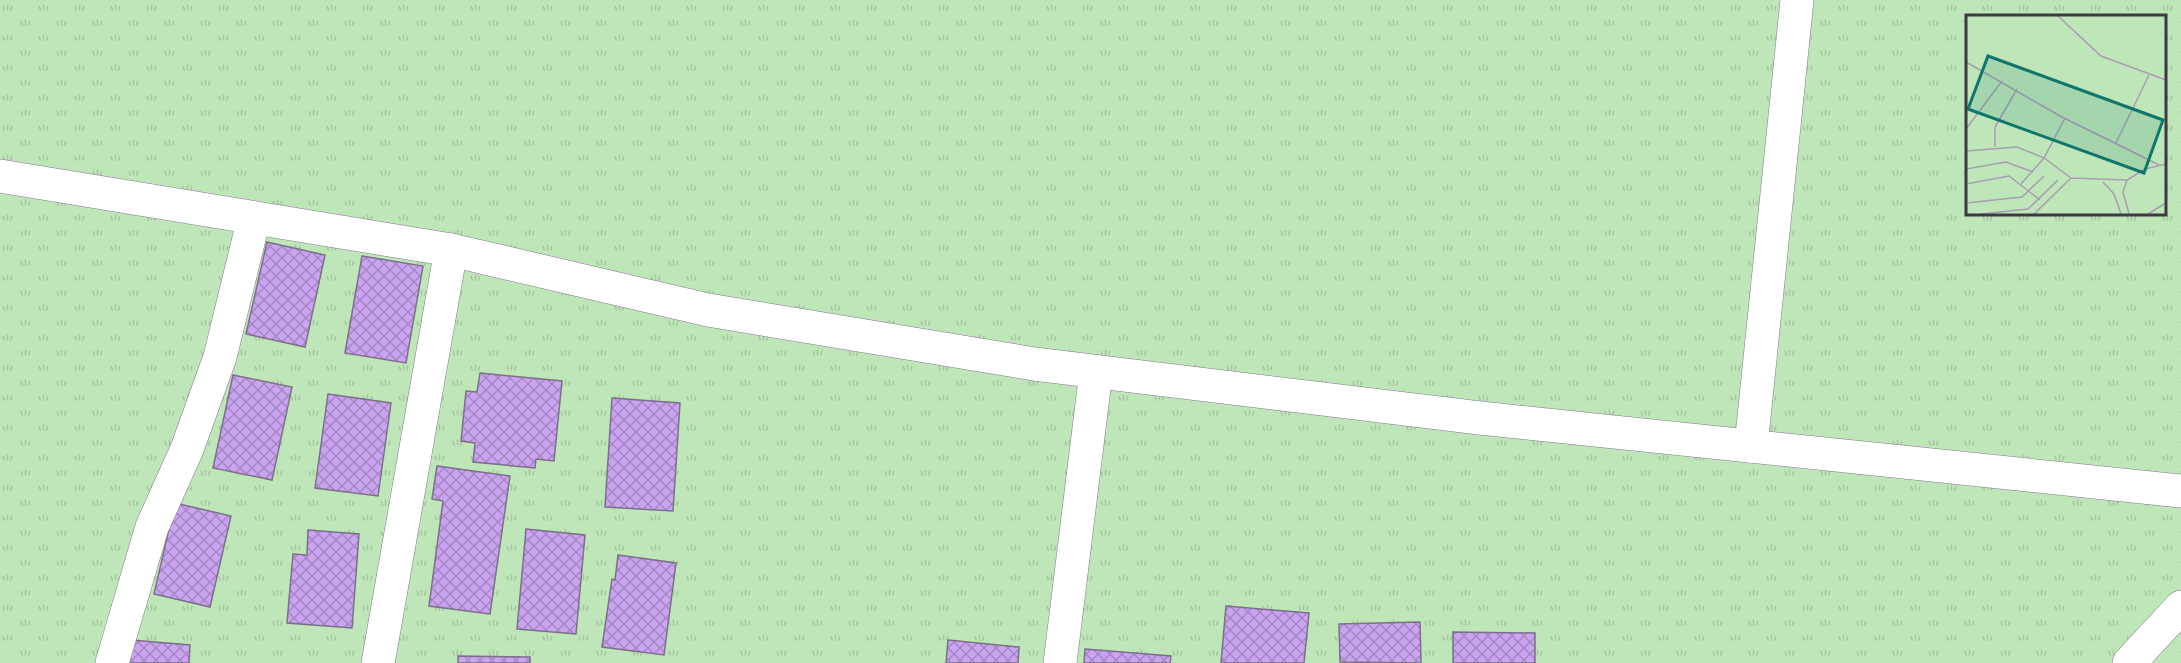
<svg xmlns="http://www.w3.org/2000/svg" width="2181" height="663" font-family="'Fira Sans Condensed',sans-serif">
<defs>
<pattern id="grass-tufts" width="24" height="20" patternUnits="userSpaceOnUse" patternTransform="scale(1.5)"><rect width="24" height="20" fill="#bfe6b8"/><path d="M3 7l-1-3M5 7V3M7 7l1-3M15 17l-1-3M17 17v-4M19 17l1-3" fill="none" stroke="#a5c69f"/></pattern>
<pattern id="building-cross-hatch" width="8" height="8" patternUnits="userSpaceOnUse" patternTransform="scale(1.5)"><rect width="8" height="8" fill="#caa4f1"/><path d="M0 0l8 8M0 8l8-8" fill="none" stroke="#a587c5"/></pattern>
</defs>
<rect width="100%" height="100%" fill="#eee2fc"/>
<!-- grass -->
<path fill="url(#grass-tufts)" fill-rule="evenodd" d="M0 0H2181V663H0ZM1968 16H2164V213H1968Z"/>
<!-- building -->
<g fill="url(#building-cross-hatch)" stroke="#7b7087" stroke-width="1.5">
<polygon points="267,242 325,255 305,347 246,334"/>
<polygon points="362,256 423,266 406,363 345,353"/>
<polygon points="480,373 562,381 554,461 536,459 535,468 473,462 475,443 461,441 466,391 477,392"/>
<polygon points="233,375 292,387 272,480 213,468"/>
<polygon points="328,394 391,403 378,496 315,488"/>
<polygon points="612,398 680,403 673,511 605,507"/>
<polygon points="437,466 510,476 490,614 429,606 443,501 432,499"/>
<polygon points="175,503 231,516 210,607 154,594"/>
<polygon points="526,529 585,535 576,634 517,629"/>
<polygon points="308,530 359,534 352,628 287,623 293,554 307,555"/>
<polygon points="618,555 676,563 664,655 602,647 612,579 615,580"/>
<polygon points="1226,606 1309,613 1304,663 1221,663"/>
<polygon points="1420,622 1421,663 1340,662 1339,624"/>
<polygon points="1453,632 1535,633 1535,663 1453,663"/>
<polygon points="131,640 190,645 189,663 129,663"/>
<polygon points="948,640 1019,647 1018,663 946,663"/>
<polygon points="1085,649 1171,656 1170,663 1084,663"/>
<polygon points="458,656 530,657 530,663 458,663"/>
</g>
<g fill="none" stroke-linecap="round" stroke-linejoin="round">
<defs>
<g id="minor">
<polyline points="0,176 451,250 708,310 1034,364 1480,418 2181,491"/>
<polyline points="1751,446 1797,0"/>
<polyline points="112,663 152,527 187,449 220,357 254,218"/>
<polyline points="378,663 451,250"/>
<polyline points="1060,663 1096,372"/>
<polyline points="2129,663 2181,607"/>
</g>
</defs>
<!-- minor casing -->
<use href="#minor" stroke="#83788f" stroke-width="34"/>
<!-- minor -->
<use href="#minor" stroke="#fff" stroke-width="33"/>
</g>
<!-- overview -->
<g transform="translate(1966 15)">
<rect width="200" height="200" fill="#eee2fc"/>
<path d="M0 0H199V199H0Z" fill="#bfe6b8"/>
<path fill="none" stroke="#a79eb2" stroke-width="1.5" d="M91 0 135 41 200 65M0 47 94 101 193 150M0 114 36 66M150 128 183 60M29 132V112L51 74M0 136 51 132 78 143 105 163M0 154 40 147 67 157M137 167 148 179 155 199M0 169 43 161 74 185M55 169 78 143 99 103M0 188 56 182 78 161M15 199 62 194 92 165M68 199 105 163 161 165M163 199 157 177 161 165 179 154 200 149M182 199 200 188"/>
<path fill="#0f766e" fill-opacity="0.15" stroke="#0f766e" stroke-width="3" d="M22 41 197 105 178 158 2 94Z"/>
<rect width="200" height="200" fill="none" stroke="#3d3842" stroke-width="3"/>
</g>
</svg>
